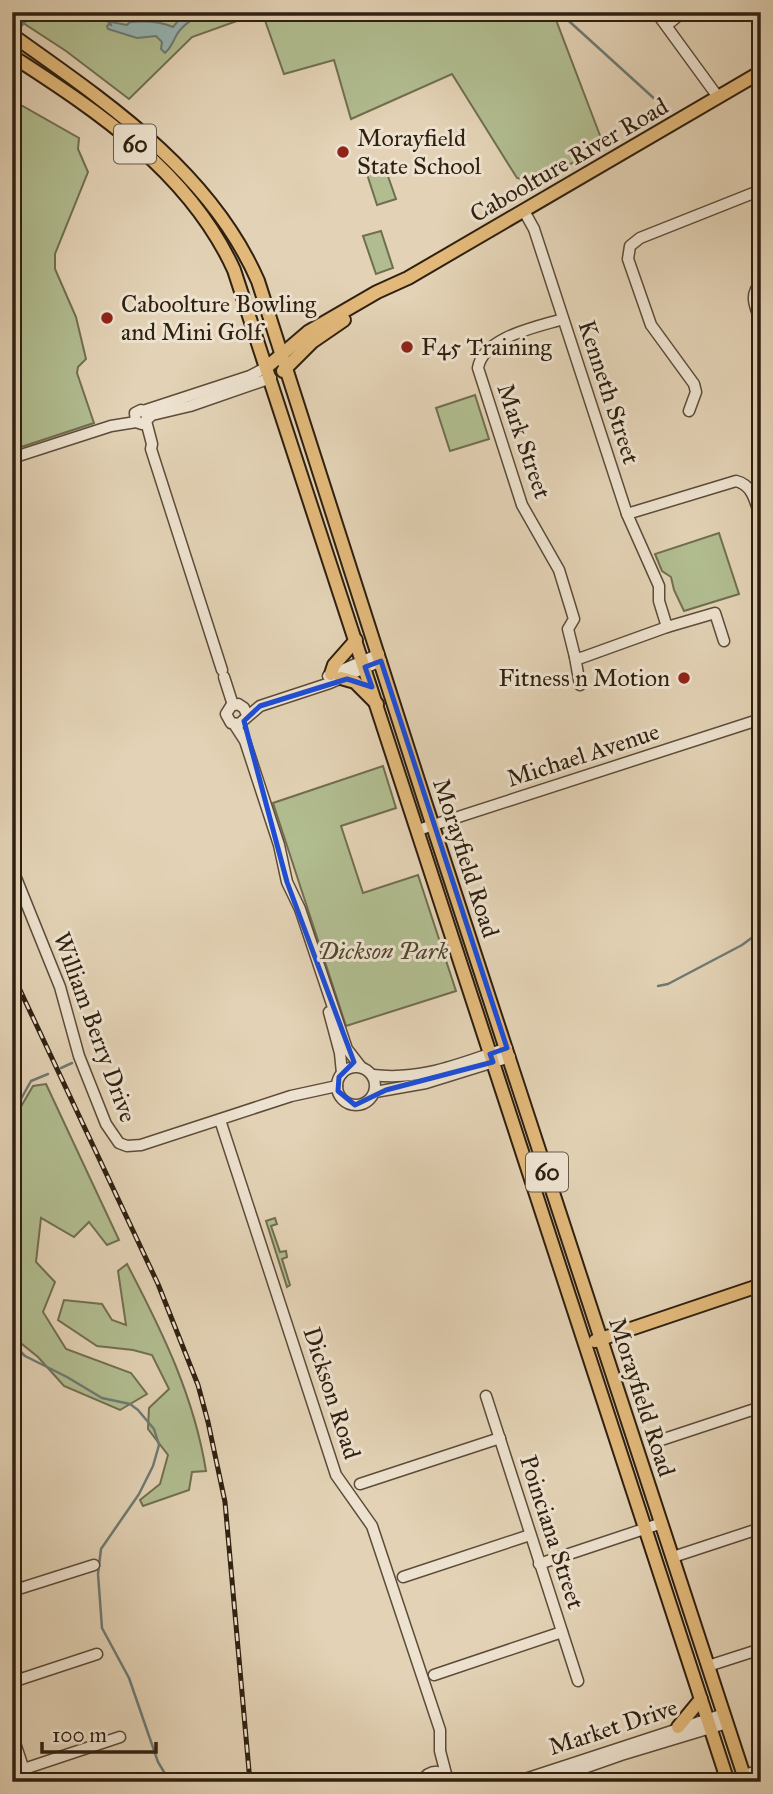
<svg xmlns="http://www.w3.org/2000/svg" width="773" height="1794" font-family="'IM FELL Great Primer',serif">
<rect width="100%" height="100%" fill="#e3d2b5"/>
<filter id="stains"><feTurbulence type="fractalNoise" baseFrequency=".00286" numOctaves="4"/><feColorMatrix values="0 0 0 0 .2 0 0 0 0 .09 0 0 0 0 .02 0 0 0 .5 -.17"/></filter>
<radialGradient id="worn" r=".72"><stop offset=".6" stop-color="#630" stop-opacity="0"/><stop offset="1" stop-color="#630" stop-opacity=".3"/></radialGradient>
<!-- green -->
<g fill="#b1bd90" stroke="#706e50" stroke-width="2">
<polygon points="18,12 553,12 604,146 536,183 517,178 452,74 351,119 334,60 284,74 262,12 192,37 129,99 66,51 17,19"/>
<polygon points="12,104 19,104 79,138 78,149 88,172 55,254 55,269 76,317 86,359 78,367 77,373 94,423 12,450"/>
<polygon points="383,162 396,199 377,205 365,168"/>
<polygon points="381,231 393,268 376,274 363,236"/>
<polygon points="475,395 489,439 450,451 436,408"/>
<polygon points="719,533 739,594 684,611 674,590 671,577 662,571 655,554"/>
<polygon points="383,766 396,808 341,826 363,893 418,875 456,991 346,1026 273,803"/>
<polygon points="46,1084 119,1240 107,1245 89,1222 74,1237 41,1218 36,1262 55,1282 43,1312 66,1349 131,1373 147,1394 120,1410 64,1386 38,1357 12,1336 12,1122 33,1086"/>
<polygon points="275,1218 277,1224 271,1226 280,1252 286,1251 287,1257 282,1259 290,1285 287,1287 266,1221"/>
<path d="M127 1264C162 1331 194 1396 206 1471L192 1472 189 1490 143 1506 140 1500 160 1484 168 1455 148 1429 149 1408 169 1389 152 1355 133 1350 97 1346 58 1320 64 1300 102 1304 112 1320 126 1325 118 1271Z"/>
</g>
<!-- water -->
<path fill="#97b6b6" stroke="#6d7a74" stroke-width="2" d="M192 12H208C195 17 181 25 175 38 171 45 171 48 165 53L161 49 162 42 156 36 137 38 108 29 107 26 111 22 127 25 130 22C145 21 159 21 173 27L178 21Z"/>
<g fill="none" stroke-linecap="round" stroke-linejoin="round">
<!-- stream -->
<g stroke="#6d7a74" stroke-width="2.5">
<polyline points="100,12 111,25"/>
<polyline points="559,12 669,112"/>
<polyline points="15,32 35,12"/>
<polyline points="658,986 668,984 742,945 761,931"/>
<polyline points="61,1068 72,1063"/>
<polyline points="12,1115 31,1081 48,1074"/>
<polyline points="12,1343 25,1356 67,1377 102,1398 130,1404 138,1410 154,1429 159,1445 153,1466 139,1494 101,1549 98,1574 102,1628 129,1678 158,1762 170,1782"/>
</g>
<defs>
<g id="minor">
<polyline points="656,12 718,97"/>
<polyline points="667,25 683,12"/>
<polyline points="524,211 534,229 627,514 659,586 659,601 667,627"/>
<path d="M761 283C748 295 756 308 761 323"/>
<path d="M563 319C537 327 483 337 478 368L522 505 559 570 574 619 568 629 575 657 581 658 667 627 715 613 724 641"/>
<polyline points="143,411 250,376 267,367"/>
<polyline points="689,411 696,392 694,384 651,325 628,259 630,246 640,238 761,190"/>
<polyline points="147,417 145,412 141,410 135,413 136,422 142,424 152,415 190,406 271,378"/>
<polyline points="146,421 152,444 151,449 222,670"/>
<polyline points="12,458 111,426 136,422"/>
<path d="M627 514 736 481C754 485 756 505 761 520"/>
<polyline points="575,657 580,685"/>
<polyline points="328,676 379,654"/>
<polyline points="224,677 233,705"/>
<polyline points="247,715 244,708 238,704 231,706 226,714 231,723 239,724 260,706 330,683 381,661"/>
<polyline points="234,724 245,741 279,845 287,882 300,909 347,1049 361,1067"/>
<polyline points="418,830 761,719"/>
<polyline points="12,868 60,987 79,1056 106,1124 119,1143 127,1146 141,1145 291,1096 337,1086"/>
<polyline points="329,1012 340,1053 342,1073"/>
<circle cx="356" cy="1086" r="19"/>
<path d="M373 1075C422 1081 461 1063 507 1048"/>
<polyline points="375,1092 426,1083 510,1057"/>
<polyline points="220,1120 336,1475 372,1526 440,1730 440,1751 446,1774"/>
<polyline points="486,1396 578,1681"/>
<polyline points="658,1441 761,1407"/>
<polyline points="360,1484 500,1438"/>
<polyline points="673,1557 761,1528"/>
<polyline points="539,1564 662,1523"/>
<polyline points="403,1577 530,1535"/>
<polyline points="12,1591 94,1565"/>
<polyline points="708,1666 761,1649"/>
<polyline points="434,1675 562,1632"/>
<polyline points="12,1682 97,1654"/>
<polyline points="12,1734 28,1782"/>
<polyline points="24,1769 120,1737"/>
<polyline points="744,1775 761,1770"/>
<path d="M421 1782C430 1768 444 1769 453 1782"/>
<polyline points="516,1782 724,1714"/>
<polyline points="544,1782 621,1755 727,1723"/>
</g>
<g id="major">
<path d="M12 35C106 102 210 171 258 281L426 805 746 1782"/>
<path d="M12 56C99 112 190 173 234 270L728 1782"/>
<polyline points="267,367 308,332 377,292 408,278 761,72"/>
<polyline points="283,371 312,342 344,320"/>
<polyline points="331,674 334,665 356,640"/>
<polyline points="341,678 355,682 377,704"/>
<polyline points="595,1341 761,1285"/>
<polyline points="678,1727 701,1699"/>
</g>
</defs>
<!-- minor casing -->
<use href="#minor" stroke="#5c4c39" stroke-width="13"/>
<!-- major casing -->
<use href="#major" stroke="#2f2010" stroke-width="16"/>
<!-- minor -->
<use href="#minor" stroke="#ede2cf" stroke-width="10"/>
<!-- major -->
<use href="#major" stroke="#e2b97a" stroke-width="12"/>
<defs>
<polyline id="rail" points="12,973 158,1284 198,1385 208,1422 225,1502 250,1782"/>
</defs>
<!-- rail casing -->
<use href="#rail" stroke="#2f2010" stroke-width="5"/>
<!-- rail -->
<use href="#rail" stroke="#ede2cf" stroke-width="2.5" stroke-dasharray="8" stroke-linecap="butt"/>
</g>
<!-- marked area -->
<path fill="none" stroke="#1d4ed8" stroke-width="5" stroke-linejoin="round" d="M381 661 507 1048 490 1054 493 1062 386 1090 355 1105 338 1091 339 1077 354 1062 287 882 244 721 260 706 347 679 372 687 365 667Z"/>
<!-- markers -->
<g fill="#8f2418" stroke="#ede2cf" stroke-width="2.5">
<circle cx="343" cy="152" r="7"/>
<circle cx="107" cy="318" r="7"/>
<circle cx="407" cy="347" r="7"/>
<circle cx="684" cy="678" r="7"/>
</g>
<g text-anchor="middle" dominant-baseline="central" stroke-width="6" stroke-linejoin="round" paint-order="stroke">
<!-- shield labels -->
<g fill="#ede2cf" stroke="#685a49" stroke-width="2">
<rect x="114" y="124.5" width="42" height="39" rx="5"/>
<rect x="526" y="1152.5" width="42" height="39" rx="5"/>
</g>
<g font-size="23" font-weight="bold" fill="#2f2010">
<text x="135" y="144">60</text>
<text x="547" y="1172">60</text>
</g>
<!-- poi labels -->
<g font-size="24" fill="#2f2010" stroke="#ede2cf" text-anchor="start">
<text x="357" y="138">Morayfield<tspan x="357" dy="28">State School</tspan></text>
<text x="121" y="304">Caboolture Bowling<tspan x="121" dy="28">and Mini Golf</tspan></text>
<text x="421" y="347">F45 Training</text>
<text x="670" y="678" text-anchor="end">Fitness n Motion</text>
</g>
<!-- street labels -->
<g font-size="24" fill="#2f2010" stroke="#ede2cf">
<text transform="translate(569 160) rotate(-30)">Caboolture River Road</text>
<text transform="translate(609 392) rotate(72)">Kenneth Street</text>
<text transform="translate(524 441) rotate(71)">Mark Street</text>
<text transform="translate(583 755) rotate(-18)">Michael Avenue</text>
<text transform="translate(466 858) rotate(72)">Morayfield Road</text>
<text transform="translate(95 1027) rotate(70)">William Berry Drive</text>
<text transform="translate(332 1393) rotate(72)">Dickson Road</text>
<text transform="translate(642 1397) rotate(72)">Morayfield Road</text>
<text transform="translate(552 1532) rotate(72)">Poinciana Street</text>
<text transform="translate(613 1727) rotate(-18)">Market Drive</text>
</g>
<!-- park labels -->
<g font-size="24" font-style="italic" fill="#504730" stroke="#ede2cf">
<text x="383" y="951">Dickson Park</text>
</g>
</g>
<!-- margin -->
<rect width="773" height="1794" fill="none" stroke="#e3d2b5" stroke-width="42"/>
<rect x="14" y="14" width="745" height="1766" fill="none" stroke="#2f2010" stroke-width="3.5"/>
<rect x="21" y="21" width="731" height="1752" fill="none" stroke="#2f2010" stroke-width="2"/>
<!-- scale -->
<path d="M42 1742v10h114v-10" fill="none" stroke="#2f2010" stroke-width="3.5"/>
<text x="52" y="1742" font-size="21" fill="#2f2010" stroke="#ede2cf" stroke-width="5" paint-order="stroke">100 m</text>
<rect width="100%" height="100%" filter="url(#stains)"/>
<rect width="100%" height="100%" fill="url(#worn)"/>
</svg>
